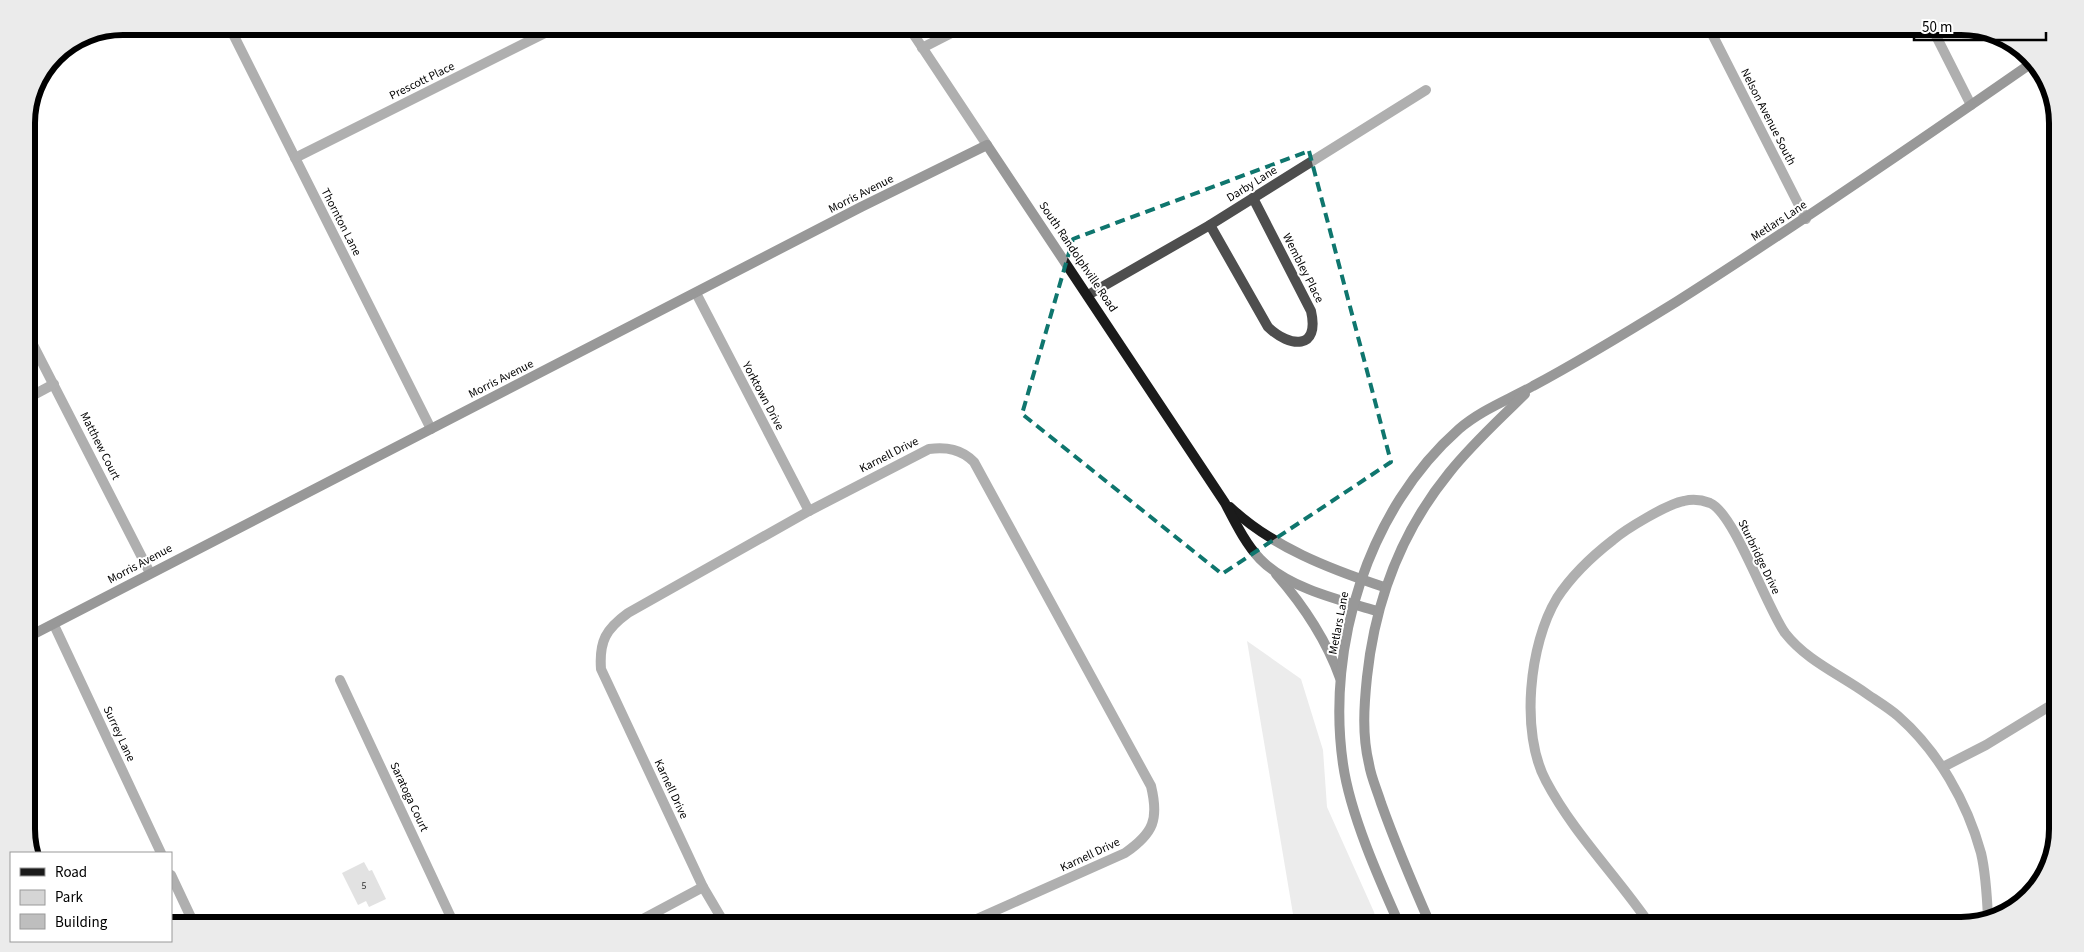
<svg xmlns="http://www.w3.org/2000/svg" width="2084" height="952" font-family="'Source Sans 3',sans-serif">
<rect width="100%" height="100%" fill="#fff"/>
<!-- green -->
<polygon fill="#d5d5d5" points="1247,641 1301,679 1323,750 1327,807 1374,912 1378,926 1295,926"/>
<!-- building -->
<polygon fill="#bebebe" points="364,862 369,871 372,870 386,899 369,907 366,901 358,905 342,873"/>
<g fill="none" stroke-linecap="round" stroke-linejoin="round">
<!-- street -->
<g stroke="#4e4e4e" stroke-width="10">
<polyline points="229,26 431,429"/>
<polyline points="908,26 987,145"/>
<polyline points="1708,26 1806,219"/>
<polyline points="1931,26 1971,105"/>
<polyline points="922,48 965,26"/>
<polyline points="295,158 559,26"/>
<path d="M1210 225 1268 327C1290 348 1320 350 1311 311L1253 198"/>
<polyline points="696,293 809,511"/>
<polyline points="1088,295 1210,225 1426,90"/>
<polyline points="26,331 150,573"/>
<polyline points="26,399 54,384"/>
<polyline points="54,625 161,853"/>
<polyline points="340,680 455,926"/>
<polyline points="1943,767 1986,745 2058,701"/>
<polyline points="171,875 195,926"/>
<polyline points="630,926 703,887"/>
<path d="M726 926 703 887 601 669C599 641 606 629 628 613L809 511 929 449C947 447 961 449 974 462L1151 786C1159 819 1154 833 1125 853L961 926"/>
<path d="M1651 926C1617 876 1574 834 1546 781 1520 733 1529 644 1557 598 1572 575 1591 557 1613 540 1626 529 1667 504 1684 501 1692 499 1702 500 1710 503 1734 513 1766 606 1785 633 1807 661 1839 674 1867 694 1877 701 1889 708 1898 716 1938 751 1967 802 1981 853 1986 874 1987 896 1988 918"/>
</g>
<!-- secondary -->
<g stroke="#1b1b1b" stroke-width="10">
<path d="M1230 507C1272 547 1330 569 1384 587"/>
<path d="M1276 574C1304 606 1326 639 1340 678"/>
<path d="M26 638 861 207 987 145 1225 503C1235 522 1245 543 1260 559 1288 588 1339 600 1377 611"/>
<path d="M1400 926C1379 879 1350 814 1343 764 1326 646 1368 509 1459 429 1481 410 1508 400 1533 386 1582 360 1629 331 1676 302 1797 225 1915 144 2033 62"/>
<path d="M1431 926C1413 885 1396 845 1381 803 1377 790 1371 777 1369 764 1362 735 1364 706 1367 677 1375 602 1401 532 1449 473 1472 444 1499 420 1525 394"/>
</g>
</g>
<!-- marked area -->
<path d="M0 0H2084V952H0ZM1309 151 1391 462 1222 574 1022 414 1073 239Z" fill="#fff" fill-opacity=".55" fill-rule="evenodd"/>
<path fill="none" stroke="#0f766e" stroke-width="4" stroke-dasharray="10 6" stroke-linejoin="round" d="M1309 151 1391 462 1222 574 1022 414 1073 239Z"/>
<g text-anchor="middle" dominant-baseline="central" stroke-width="4" stroke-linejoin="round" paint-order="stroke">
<!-- number labels -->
<g font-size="10" fill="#303030">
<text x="364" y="886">5</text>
</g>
<!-- street labels -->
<g font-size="12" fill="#000" stroke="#fff">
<text transform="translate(422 81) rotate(-26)">Prescott Place</text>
<text transform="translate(1768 117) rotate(63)">Nelson Avenue South</text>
<text transform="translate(1252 184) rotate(-32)">Darby Lane</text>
<text transform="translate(861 194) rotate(-27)">Morris Avenue</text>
<text transform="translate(1779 221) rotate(-33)">Metlars Lane</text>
<text transform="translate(341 222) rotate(63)">Thornton Lane</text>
<text transform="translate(1078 257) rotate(56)">South Randolphville Road</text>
<text transform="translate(1303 268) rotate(63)">Wembley Place</text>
<text transform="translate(501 379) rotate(-27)">Morris Avenue</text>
<text transform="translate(763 396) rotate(62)">Yorktown Drive</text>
<text transform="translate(100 446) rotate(63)">Matthew Court</text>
<text transform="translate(889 455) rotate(-27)">Karnell Drive</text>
<text transform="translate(1759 557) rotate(64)">Sturbridge Drive</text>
<text transform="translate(140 564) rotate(-28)">Morris Avenue</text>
<text transform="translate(1339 623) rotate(-79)">Metlars Lane</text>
<text transform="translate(119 734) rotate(65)">Surrey Lane</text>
<text transform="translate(671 789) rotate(65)">Karnell Drive</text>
<text transform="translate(409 797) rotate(65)">Saratoga Court</text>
<text transform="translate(1090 855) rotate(-25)">Karnell Drive</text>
</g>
</g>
<!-- crop -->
<path d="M0 0H2084V952H0ZM123 35H1961A88 88 0 0 1 2049 123V829A88 88 0 0 1 1961 917H123A88 88 0 0 1 35 829V123A88 88 0 0 1 123 35Z" fill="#ebebeb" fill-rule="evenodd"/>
<path fill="none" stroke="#000" stroke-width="6" d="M123 35H1961A88 88 0 0 1 2049 123V829A88 88 0 0 1 1961 917H123A88 88 0 0 1 35 829V123A88 88 0 0 1 123 35Z"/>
<!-- legend -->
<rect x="10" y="852" width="162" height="90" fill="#ffffff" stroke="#999999"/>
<rect x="20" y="868" width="25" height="8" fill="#1b1b1b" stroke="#999999"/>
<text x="55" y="877" font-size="15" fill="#000000">Road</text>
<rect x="20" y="890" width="25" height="15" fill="#d5d5d5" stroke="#999999"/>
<text x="55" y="902" font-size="15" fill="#000000">Park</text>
<rect x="20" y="914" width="25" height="15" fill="#bebebe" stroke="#999999"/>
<text x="55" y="927" font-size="15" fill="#000000">Building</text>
<!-- scale -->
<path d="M1914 32v8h132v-8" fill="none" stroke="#000000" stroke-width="2.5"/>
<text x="1922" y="32" font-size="15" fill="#000000" stroke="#ffffff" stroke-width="4" paint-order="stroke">50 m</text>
</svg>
